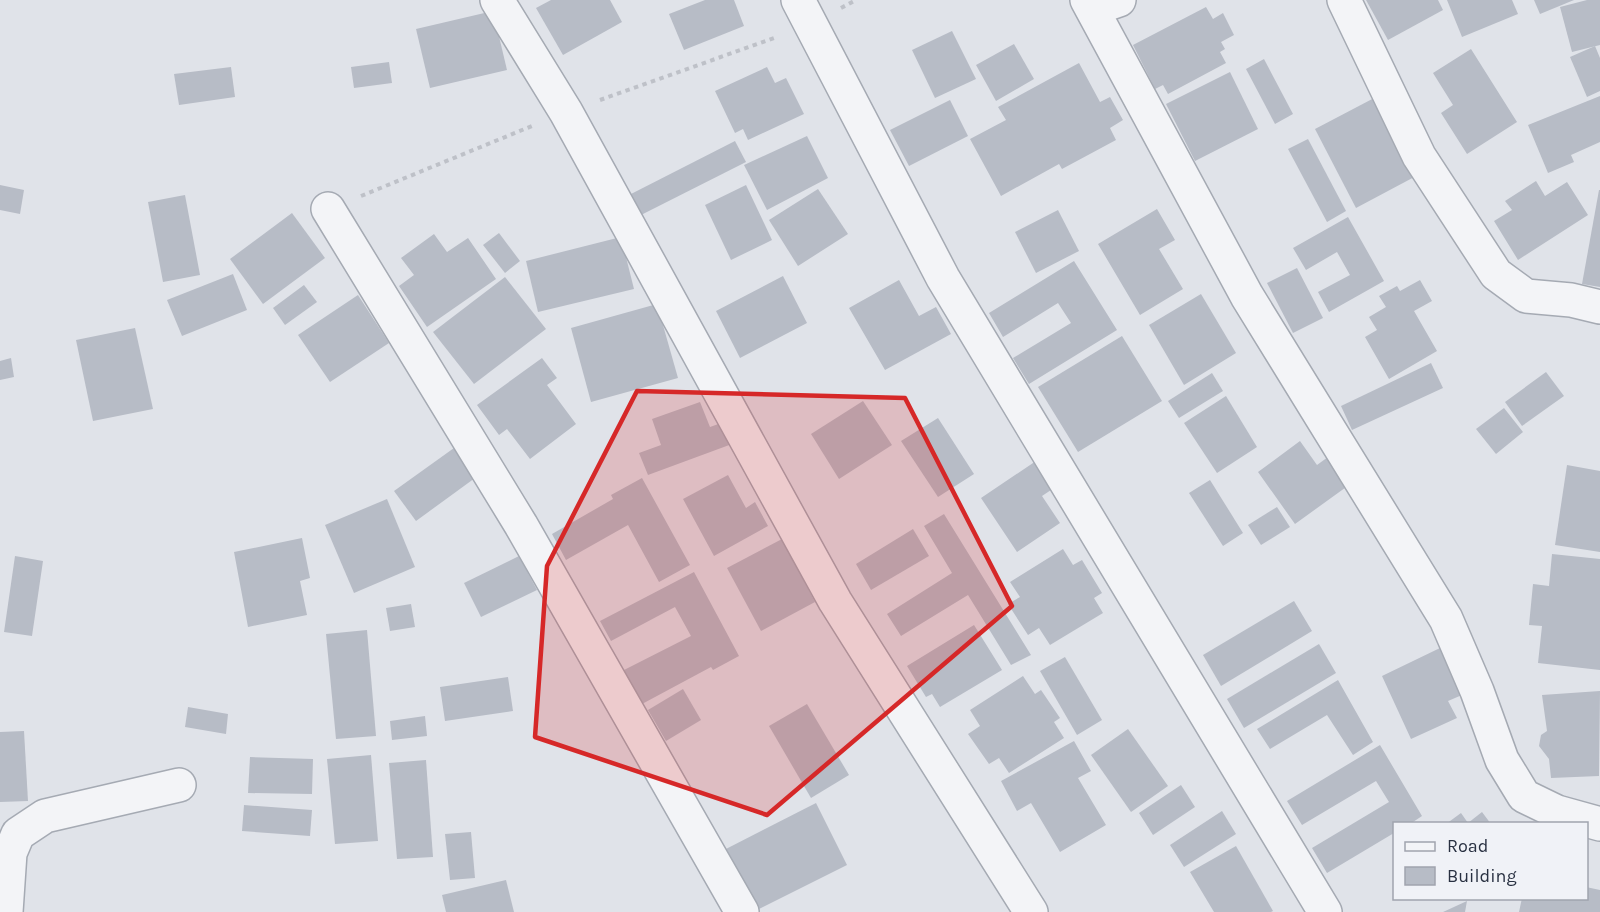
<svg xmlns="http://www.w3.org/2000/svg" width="1600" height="912" font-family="Karla,sans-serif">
<rect width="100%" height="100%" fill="#e0e3e9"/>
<!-- building -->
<g fill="#b7bcc6">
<polygon points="551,0 610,0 622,22 563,55 536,8"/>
<polygon points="705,0 734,0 744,26 684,50 669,14"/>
<polygon points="1366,0 1438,0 1443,10 1388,40"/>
<polygon points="1447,0 1512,0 1518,14 1462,37"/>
<polygon points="1534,0 1574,0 1540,14"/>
<polygon points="1587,0 1600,0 1600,45 1572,52 1560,7"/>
<polygon points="1206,7 1213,19 1223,13 1234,35 1221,42 1225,49 1220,52 1226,63 1168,94 1163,85 1155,89 1133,45"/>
<polygon points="493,11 507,70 430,88 416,29"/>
<polygon points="952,31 976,79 935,98 912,50"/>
<polygon points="1014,44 1034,79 996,101 976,65"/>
<polygon points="1595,46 1600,58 1600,91 1587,97 1570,57"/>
<polygon points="1471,49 1517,122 1467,154 1441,113 1453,105 1433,73"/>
<polygon points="1264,59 1293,114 1275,124 1246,69"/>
<polygon points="389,62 392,83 354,88 351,67"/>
<polygon points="1079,63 1100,102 1110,97 1123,120 1110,128 1116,140 1062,169 1059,164 1001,196 970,139 1006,120 998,107"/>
<polygon points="231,67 235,97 179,105 174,74"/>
<polygon points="767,67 775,83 786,78 804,114 748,140 743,129 735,133 715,91"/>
<polygon points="1230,72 1258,129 1195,161 1166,104"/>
<polygon points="1600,96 1600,142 1571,155 1574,162 1548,173 1528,125"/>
<polygon points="1376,97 1418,175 1356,208 1315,129"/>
<polygon points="950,100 968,136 909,166 890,130"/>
<polygon points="807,136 828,178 767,210 744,165"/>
<polygon points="1308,139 1346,211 1327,222 1288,149"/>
<polygon points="735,141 746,162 641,215 631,194"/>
<polygon points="1536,181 1545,196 1567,182 1588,215 1518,260 1494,221 1512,210 1505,201"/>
<polygon points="0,185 24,190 20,214 0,210"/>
<polygon points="746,185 772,240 731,260 705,205"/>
<polygon points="818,189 848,234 798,266 769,220"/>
<polygon points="1599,190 1600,190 1600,287 1582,284"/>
<polygon points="185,195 200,275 163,282 148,202"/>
<polygon points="1157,209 1175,240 1159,249 1183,289 1140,315 1098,244"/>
<polygon points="1058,210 1079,251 1036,273 1015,232"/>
<polygon points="292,213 325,258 263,304 230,259"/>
<polygon points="1348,217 1384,281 1329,312 1318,292 1350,275 1337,252 1306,270 1293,248"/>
<polygon points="499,233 520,261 505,273 483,245"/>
<polygon points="434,234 447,252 468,238 496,279 427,327 399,286 414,275 401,258"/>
<polygon points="621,237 634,289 538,312 526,261"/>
<polygon points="1074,261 1117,330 1029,384 1013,358 1071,323 1058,303 1003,337 989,313"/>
<polygon points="1297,268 1323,318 1293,333 1267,283"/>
<polygon points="233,274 247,310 182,336 167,300"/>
<polygon points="783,276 807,323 740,358 716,311"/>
<polygon points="505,277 546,329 474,384 433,332"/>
<polygon points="899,280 919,316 936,307 951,334 885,370 849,308"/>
<polygon points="1420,280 1432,301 1414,311 1437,351 1389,379 1365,337 1377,330 1369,317 1386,307 1379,296 1397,286 1400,291"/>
<polygon points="304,285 317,302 285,325 273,308"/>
<polygon points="1201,294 1236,353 1184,385 1149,325"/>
<polygon points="358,295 389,343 330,382 298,335"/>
<polygon points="657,304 678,378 591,402 571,328"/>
<polygon points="135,328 153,409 93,421 76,340"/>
<polygon points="1122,336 1162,401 1078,452 1038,387"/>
<polygon points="11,358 14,377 0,380 0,361"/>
<polygon points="542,358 557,378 547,385 576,424 530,459 507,429 499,435 477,405"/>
<polygon points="1431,363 1443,388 1352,430 1341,406"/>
<polygon points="1546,372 1564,396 1522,426 1505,402"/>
<polygon points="1212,373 1223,391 1179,418 1168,401"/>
<polygon points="1226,396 1257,447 1217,473 1184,423"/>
<polygon points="863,401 892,445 839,479 811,434"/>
<polygon points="700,402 710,427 724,422 732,444 648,475 639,453 661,445 652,419"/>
<polygon points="1504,408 1523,432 1496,454 1476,429"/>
<polygon points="938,418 974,474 938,497 901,441"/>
<polygon points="1300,441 1317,465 1328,457 1349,485 1295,524 1258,472"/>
<polygon points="454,448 475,478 416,521 394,491"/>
<polygon points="1036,461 1054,488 1042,496 1060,523 1017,552 981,498"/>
<polygon points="1567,465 1600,471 1600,552 1555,545"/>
<polygon points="728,475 746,508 755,502 768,526 714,556 683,499"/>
<polygon points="642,478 690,565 659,582 628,525 566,560 552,534 613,499 611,495"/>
<polygon points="1210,480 1243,533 1223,546 1189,493"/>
<polygon points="387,499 415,567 354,593 325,525"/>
<polygon points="1277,507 1290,527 1261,545 1248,525"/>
<polygon points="944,514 1031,655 1011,665 968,595 901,636 887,614 952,573 924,526"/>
<polygon points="913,529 929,556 871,590 856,564"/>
<polygon points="302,538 310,578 300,581 307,615 248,627 234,552"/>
<polygon points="782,539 815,602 761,631 727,568"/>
<polygon points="1063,549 1073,565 1082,560 1102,593 1094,598 1103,613 1050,645 1039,628 1028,635 1008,604 1020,597 1010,582"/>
<polygon points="1552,554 1600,559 1600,670 1538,663 1542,626 1529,625 1533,584 1549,586"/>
<polygon points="15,556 43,561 32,636 4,632"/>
<polygon points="519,556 537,590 481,617 464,583"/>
<polygon points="694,572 739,656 713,670 711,667 642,704 624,670 691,636 675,607 611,641 600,621"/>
<polygon points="1294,601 1312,631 1221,686 1203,655"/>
<polygon points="411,604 415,627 390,631 386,608"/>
<polygon points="974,625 1002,670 940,707 932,694 926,697 907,666"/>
<polygon points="367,630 376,736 336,739 326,634"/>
<polygon points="1319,644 1336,673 1244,728 1227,699"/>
<polygon points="1440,648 1462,695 1448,701 1457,718 1411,739 1382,676"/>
<polygon points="1065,657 1102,720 1077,735 1040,671"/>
<polygon points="1023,676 1035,694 1041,690 1060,718 1054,722 1064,738 1009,773 999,758 989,764 968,734 980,726 970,710"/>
<polygon points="508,677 513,711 445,721 440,687"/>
<polygon points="1338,680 1373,742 1353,755 1327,715 1270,749 1257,729"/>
<polygon points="683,689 701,720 666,741 648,710"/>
<polygon points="1600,691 1599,776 1551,778 1549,759 1539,746 1541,735 1547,731 1542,695"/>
<polygon points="807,704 849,775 811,798 769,726"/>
<polygon points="188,707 228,714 226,734 185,727"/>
<polygon points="425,716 427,736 392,740 390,721"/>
<polygon points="1128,729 1168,786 1131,812 1091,755"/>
<polygon points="24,731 28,801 0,802 0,732"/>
<polygon points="1074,741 1091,771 1078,778 1106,825 1060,852 1031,803 1017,811 1001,781"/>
<polygon points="1380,745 1422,816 1410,824 1394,824 1394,833 1327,873 1312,848 1389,802 1376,781 1302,825 1287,801"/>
<polygon points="371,755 378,841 335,844 327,759"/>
<polygon points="250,757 313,759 312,794 248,793"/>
<polygon points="426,760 433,857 397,859 389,763"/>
<polygon points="1181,785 1195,807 1153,835 1139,813"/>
<polygon points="816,803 847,865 753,912 722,851"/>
<polygon points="244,805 312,810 310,836 242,831"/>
<polygon points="1222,811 1236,834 1184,867 1170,845"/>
<polygon points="1482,812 1491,824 1446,824 1461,813 1468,823"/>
<polygon points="471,832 475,878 450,880 445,834"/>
<polygon points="1236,846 1273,911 1271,912 1214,912 1190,872"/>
<polygon points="506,880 514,912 446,912 442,895"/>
<polygon points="1586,887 1600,890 1600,912 1519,912 1522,898 1586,898"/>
<polygon points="1467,901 1465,912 1443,912"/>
</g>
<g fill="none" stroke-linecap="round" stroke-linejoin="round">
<defs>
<g id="minor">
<polyline points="497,0 566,112 835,601 1031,912"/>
<polyline points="798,0 943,278 1325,912"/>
<polyline points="1087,0 1247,296 1446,619 1477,691 1502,760 1524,796 1557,812 1600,824"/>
<polyline points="1344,0 1419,156 1496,274 1526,296 1571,300 1600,307"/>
<polyline points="1093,9 1119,0"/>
<polyline points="328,209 521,525 742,912"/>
<polyline points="6,912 10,853 18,834 45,816 179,785"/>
</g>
</defs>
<!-- minor casing -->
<use href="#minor" stroke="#a5aab3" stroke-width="36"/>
<!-- path -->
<g stroke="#bec1c8" stroke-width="4" stroke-dasharray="4.5 4.5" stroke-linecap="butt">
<polyline points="841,8 856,0"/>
<polyline points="600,100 777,37"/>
<polyline points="361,196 532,126"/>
</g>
<!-- minor -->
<use href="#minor" stroke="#f3f4f7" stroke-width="33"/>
</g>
<!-- marked area -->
<path fill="#d62828" fill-opacity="0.2" stroke="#d62828" stroke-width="4.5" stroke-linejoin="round" d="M637 391 905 398 1012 606 767 815 535 737 547 566Z"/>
<!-- legend -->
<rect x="1393" y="822" width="195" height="78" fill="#f0f2f7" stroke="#a0a4ae" stroke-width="1.5"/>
<rect x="1405" y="842" width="30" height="9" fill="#f3f4f7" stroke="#a0a4ae" stroke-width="1.5"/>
<text x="1447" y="852" font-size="18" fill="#283041">Road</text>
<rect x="1405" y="867" width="30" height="18" fill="#b7bcc6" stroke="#a0a4ae" stroke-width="1.5"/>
<text x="1447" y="882" font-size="18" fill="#283041">Building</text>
</svg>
